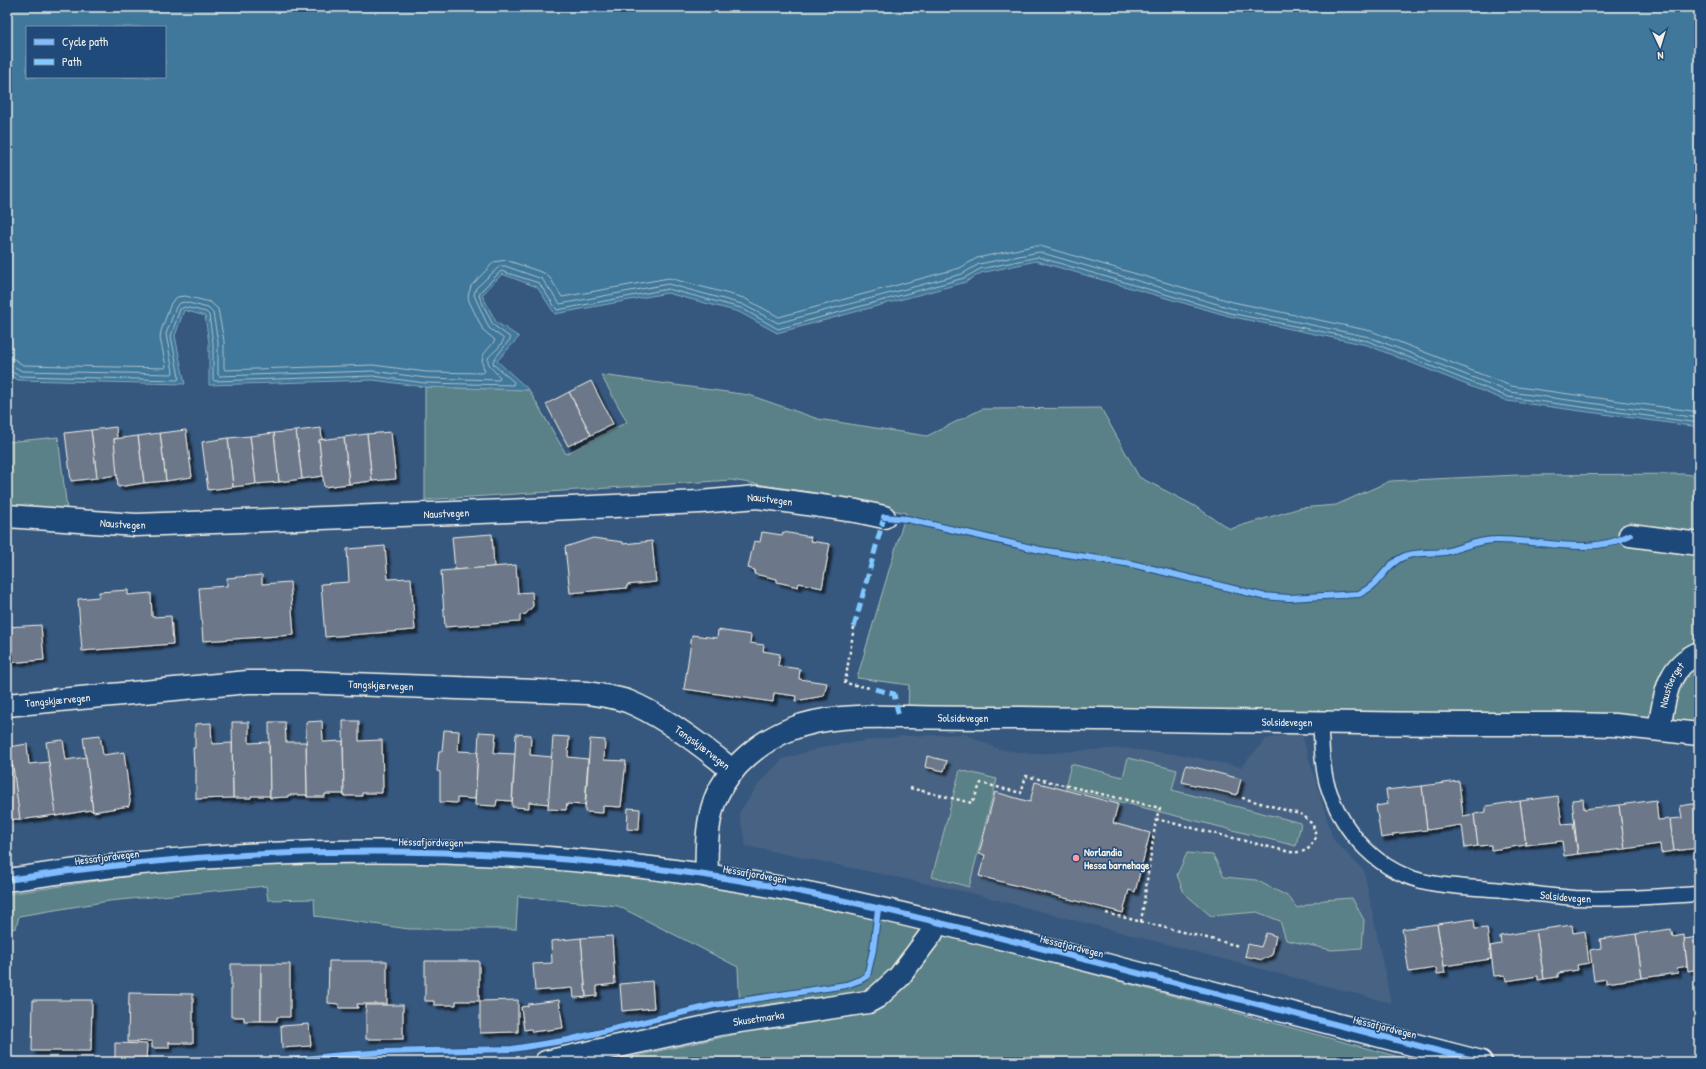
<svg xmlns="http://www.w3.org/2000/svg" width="1706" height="1069" font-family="'Patrick Hand',sans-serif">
<defs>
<filter id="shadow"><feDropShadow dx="3.5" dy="3.5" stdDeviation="1" flood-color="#0009"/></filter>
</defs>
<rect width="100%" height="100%" fill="#36587f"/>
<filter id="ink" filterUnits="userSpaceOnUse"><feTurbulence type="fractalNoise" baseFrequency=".025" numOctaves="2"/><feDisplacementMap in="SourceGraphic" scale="8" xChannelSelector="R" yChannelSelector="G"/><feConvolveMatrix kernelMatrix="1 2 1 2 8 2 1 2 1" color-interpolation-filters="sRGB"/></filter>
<g filter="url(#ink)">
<!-- built -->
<polygon fill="#466282" points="1301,731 1333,839 1364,871 1391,1003 967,892 746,846 739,813 760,782 783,759 827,746 902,736 965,734 999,749 1032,754 1122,748 1183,755 1241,767 1266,739"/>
<!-- green -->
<g fill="#5a8187" stroke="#a7b9b8">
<polygon points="601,375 749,395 818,419 927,436 982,409 1101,408 1139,477 1193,505 1230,529 1300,508 1336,505 1390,481 1518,475 1685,474 1699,476 1699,724 1615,716 908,708 909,685 857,678 906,513 827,495 731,480 425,500 425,387 529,390 566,454 627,422"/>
<polygon points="58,437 67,509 7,506 7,442"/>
<polygon points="1128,758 1177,770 1172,790 1301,823 1296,846 1065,788 1071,764 1123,777"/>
<polygon points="960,770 997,779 969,887 932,877"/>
<polygon points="1187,853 1213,855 1224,877 1256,880 1289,897 1297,908 1324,900 1352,898 1364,920 1362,948 1332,950 1286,940 1280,921 1257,912 1211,916 1184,893 1177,875"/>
<polygon points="467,860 703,885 865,914 959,938 1418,1062 609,1062 741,1033 738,967 618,906 518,896 516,929 409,929 315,916 314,899 268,900 266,886 109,901 19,916 16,928 7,930 7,894 158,872 262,861"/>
</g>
<!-- water -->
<path fill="#40789b" stroke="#88a8ba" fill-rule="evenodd" d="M7 7H1699V427L1507 401 1367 345 1229 316 1036 261 981 273 966 282 777 333 739 312 667 293 555 314 537 287 502 274 482 295 496 322 519 337 497 361 529 390 425 387 373 380 209 385V343L205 316 184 310 175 336 185 384 18 380 7 373ZM27 27H165V77H27Z"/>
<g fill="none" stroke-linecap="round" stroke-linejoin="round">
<!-- shore -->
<g stroke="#acc1c9" stroke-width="1">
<path d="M7 358 14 359 23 365 165 368 166 366 160 338 161 331 171 303 177 297 185 296 210 302 218 309 224 341V368L225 370 373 365 426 372 483 373 485 371C477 354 488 352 495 340L483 330 469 301 468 296 471 286 494 262 506 260 544 273 550 278 562 297 669 278 744 298 779 317 960 268 977 258 1033 246H1040L1233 302 1371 331 1511 386 1699 412"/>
<path d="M7 364 12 365 22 371 172 374 173 372 166 334 176 307 180 303 185 302 208 308 213 313 218 342V374L219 376 373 371 426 378 499 380 500 377C475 353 495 359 504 339L489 328 474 295 476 288 500 266H505L542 279 560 304 668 284 742 304 778 323 962 274 979 264 1039 252 1231 308 1369 337 1510 392 1699 418"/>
<polyline points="7,370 20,376 178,380 179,377 171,336 180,309 185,307 206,312 209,315 213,343 213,379 214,381 373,376 425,383 513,385 514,382 494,365 493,361 511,338 493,325 479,296 480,292 501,271 539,283 557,310 668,289 741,308 778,329 964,278 980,269 1038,257 1230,313 1368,341 1508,397 1699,423"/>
</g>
</g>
<!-- building -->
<g fill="#6c788a" stroke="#f4f1e8" filter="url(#shadow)">
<polygon points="591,381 613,424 591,435 569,392"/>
<polygon points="569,392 591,435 568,446 546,404"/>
<polygon points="116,427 117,438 114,439 118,475 97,478 91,430"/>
<polygon points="321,428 322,440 319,440 323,476 302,479 296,431"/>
<polygon points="91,430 97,478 71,481 65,433"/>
<polygon points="186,430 192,477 166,481 160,433"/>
<polygon points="296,431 302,479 279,482 274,433"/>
<polygon points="391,432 396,479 372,481 367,434"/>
<polygon points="160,433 166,481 144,483 138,436"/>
<polygon points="274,433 279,482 256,484 250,436"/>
<polygon points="367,434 372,481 349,484 344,437"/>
<polygon points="138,436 144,483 118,487 114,439"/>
<polygon points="250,436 256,484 233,487 228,438"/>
<polygon points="344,437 349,484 324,487 319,440"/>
<polygon points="228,438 233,487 208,490 202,442"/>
<polygon points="762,532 782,535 783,532 811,537 810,541 830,544 822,588 799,583 798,587 777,582 777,579 754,574 755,570 748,568 754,541 760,542"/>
<polygon points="492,534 494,567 455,570 452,537"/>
<polygon points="593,538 623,542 623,544 652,541 656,582 627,585 627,588 570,593 565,547"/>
<polygon points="385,546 388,579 411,578 415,630 325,637 321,584 349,582 347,549"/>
<polygon points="516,565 518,593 532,592 533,606 526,614 520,615 520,622 445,627 441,571"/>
<polygon points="262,575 262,584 290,582 294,635 203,641 199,588 227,586 227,578"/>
<polygon points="128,590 128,595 151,593 152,617 171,616 173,644 82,651 78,599 99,597 99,592"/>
<polygon points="41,625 44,660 7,663 7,627"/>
<polygon points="718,630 751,635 750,643 764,645 763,651 780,654 778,666 800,669 799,679 827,683 824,696 795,701 796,696 774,693 773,702 684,689 692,635 717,638"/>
<polygon points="322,721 323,742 343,741 344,796 343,794 325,794 325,797 307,797 306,722"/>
<polygon points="343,721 359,721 359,741 382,740 383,788 382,788 382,793 362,793 362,796 344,796"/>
<polygon points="232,722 249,722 249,743 269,742 270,798 269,796 251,796 251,798 233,798"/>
<polygon points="269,722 285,722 286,742 306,742 307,797 306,795 288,795 288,797 270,798"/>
<polygon points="211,723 212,744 232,743 233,798 196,799 196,767 194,767 193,748 195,748 195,724"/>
<polygon points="444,730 459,731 458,751 478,752 475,799 457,798 457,803 440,802 440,772 437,771 439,751 442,751"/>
<polygon points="479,732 496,733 494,753 515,754 512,801 497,800 496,806 475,805"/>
<polygon points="516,734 531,735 530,755 552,757 549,804 529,802 529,808 512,807"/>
<polygon points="100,735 103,755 124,752 130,801 129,806 93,812 83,737"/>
<polygon points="553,736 569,737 568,757 588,759 585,805 567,804 566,810 548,809"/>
<polygon points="590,739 605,740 604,760 626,761 621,807 603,806 603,813 585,812"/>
<polygon points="63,740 66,760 86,757 93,812 91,810 56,816 46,742"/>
<polygon points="27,744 29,764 49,762 56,816 55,816 55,815 20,820 9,747"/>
<polygon points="927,756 947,761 944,771 925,767"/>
<polygon points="1186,765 1241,779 1237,795 1182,782"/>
<polygon points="13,766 20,820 18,819 7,820 7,767"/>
<polygon points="1459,781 1463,816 1474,814 1478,846 1465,848 1462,825 1427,830 1422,786"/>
<polygon points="1035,782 1118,804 1113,823 1150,833 1135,892 1129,890 1123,913 979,876 985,855 979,854 995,792 1030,802"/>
<polygon points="1422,786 1427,830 1393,834 1393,836 1381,838 1376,806 1388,804 1386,790"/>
<polygon points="1558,796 1562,824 1573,823 1578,854 1564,856 1562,841 1526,845 1520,801"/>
<polygon points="1583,799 1584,809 1619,805 1625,849 1578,854 1572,800"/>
<polygon points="1656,800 1658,820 1670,819 1674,851 1661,853 1660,844 1625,849 1619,805"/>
<polygon points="1520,801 1526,845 1491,850 1491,845 1478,846 1474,814 1486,812 1486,806"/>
<polygon points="1699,803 1699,848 1674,851 1670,819 1682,818 1680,806"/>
<polygon points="628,808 640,809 639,830 627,829"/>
<polygon points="1474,919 1475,929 1487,928 1491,959 1444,966 1437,924"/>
<polygon points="1437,924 1445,973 1437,974 1436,968 1409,972 1402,929"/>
<polygon points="1572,925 1573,933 1585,931 1589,963 1577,965 1578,970 1558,973 1558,977 1544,979 1536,930"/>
<polygon points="1671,929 1673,937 1684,935 1687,966 1677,968 1678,973 1642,978 1636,934"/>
<polygon points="1536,930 1544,979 1538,980 1538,976 1506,981 1505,975 1494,976 1490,946 1501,944 1500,936"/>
<polygon points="1266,933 1276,936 1272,955 1262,960 1245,956 1248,944 1261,947"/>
<polygon points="1636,934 1642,978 1606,983 1606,979 1594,981 1590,950 1601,948 1600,939"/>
<polygon points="612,936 615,984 597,986 597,996 586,997 581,938"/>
<polygon points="1699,937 1699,969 1688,971 1684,939"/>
<polygon points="581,938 586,997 574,998 573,988 535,991 533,964 552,963 551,941"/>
<polygon points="329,961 387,961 387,1004 357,1004 358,1008 339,1008 339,1004 328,1003"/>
<polygon points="425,961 479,961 479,1001 456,1001 456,1005 434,1005 434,1001 425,1001"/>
<polygon points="231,964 261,964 261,1021 244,1021 244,1017 231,1017"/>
<polygon points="261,964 290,964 290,1017 277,1017 277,1021 261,1021"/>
<polygon points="652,981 654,1008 622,1011 620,984"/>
<polygon points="129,993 193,994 193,1043 170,1043 169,1041 169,1048 152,1048 152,1041 128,1042"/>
<polygon points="33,1000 92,1000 91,1051 32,1051"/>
<polygon points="518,1000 518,1032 480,1033 480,1001"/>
<polygon points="559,1000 563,1028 532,1032 531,1029 524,1030 521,1007 528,1006 528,1004"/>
<rect x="366" y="1005" width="37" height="34"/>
<polygon points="309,1024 311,1046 282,1048 281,1026"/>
<polygon points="115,1043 147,1044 146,1062 115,1062"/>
</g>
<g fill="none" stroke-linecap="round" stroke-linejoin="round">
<defs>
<g id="service">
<path id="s1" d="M1320 721C1322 742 1321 764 1327 784 1342 833 1379 874 1431 883 1454 887 1479 888 1503 890 1527 893 1551 896 1575 898 1616 900 1658 896 1699 894"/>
</g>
<g id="minor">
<path id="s2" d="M7 516 136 525 507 511 700 502 757 497 856 511 884 517"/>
<polyline points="1630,535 1699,544"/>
<path id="s3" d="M7 705 248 682H300L588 693C601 695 614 697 627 701 662 715 704 747 733 771"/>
<path id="s4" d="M1659 729C1665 697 1666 667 1699 653"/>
<path id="s5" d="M707 876C706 852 707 817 717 795 731 765 761 741 791 729 829 714 871 717 910 717 947 718 984 718 1021 718 1202 720 1384 725 1566 724L1615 725 1699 734"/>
<path d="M7 880C238 844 473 842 705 875 834 894 961 928 1087 960 1219 994 1350 1028 1481 1062"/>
<path id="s6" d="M546 1062 720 1024 868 1002 877 997 899 977 932 933 934 922"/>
</g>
</defs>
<!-- service casing -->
<use href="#service" stroke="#f4f1e8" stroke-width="17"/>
<!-- minor casing -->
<use href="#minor" stroke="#f4f1e8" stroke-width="25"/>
<!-- path -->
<g stroke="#f4f1e8" stroke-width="2.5" stroke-dasharray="3 3" stroke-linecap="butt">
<polyline points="854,627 845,683 870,688"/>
<path d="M910 788 972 803 981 783 1021 793 1026 776 1160 808 1156 819 1290 852C1305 853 1309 851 1316 837L1313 825 1303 815 1239 797"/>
<polyline points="1106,913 1239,946"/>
<polyline points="1141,922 1156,819"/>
</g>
<!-- service -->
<use href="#service" stroke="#1f4a7a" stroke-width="14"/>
<!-- minor -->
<use href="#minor" stroke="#1f4a7a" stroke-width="22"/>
<!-- quiet -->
<g stroke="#80caff" stroke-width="5" stroke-dasharray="10 5" stroke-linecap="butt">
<polyline points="854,627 884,517"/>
<polyline points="875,689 894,694 899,717"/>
</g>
<defs>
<g id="cycleway">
<path d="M884 517 907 519 1040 550 1132 564 1262 596 1289 598 1359 594C1363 592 1368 589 1372 586 1382 577 1390 562 1403 557 1416 551 1431 554 1445 552 1463 548 1476 540 1495 540 1540 539 1588 557 1630 535"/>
<path d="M7 880C238 844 473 842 705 875 834 894 961 928 1087 960 1219 994 1350 1028 1481 1062"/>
<polyline points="278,1062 331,1056 384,1052 512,1049 568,1040 714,1005 846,985 860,980 867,976 873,950 878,909"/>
</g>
</defs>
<!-- cycleway casing -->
<use href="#cycleway" stroke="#1f4a7a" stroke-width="8"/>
<!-- cycleway -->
<use href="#cycleway" stroke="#80bcff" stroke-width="6"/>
</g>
</g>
<!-- markers -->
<circle fill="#ff9aa2" stroke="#1f4a7a" stroke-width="1.5" cx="1076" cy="858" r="4"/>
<g text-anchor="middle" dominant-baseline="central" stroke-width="3" stroke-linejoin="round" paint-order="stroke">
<!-- street labels -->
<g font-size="11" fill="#f4f1e8" stroke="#1f4a7a">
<text stroke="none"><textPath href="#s2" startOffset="764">Naustvegen</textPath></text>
<text stroke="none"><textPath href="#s2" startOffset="440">Naustvegen</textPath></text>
<text stroke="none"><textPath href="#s2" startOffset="116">Naustvegen</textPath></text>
<text stroke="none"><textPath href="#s3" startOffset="375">Tangskjærvegen</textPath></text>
<text stroke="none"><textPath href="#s4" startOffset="46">Naustberget</textPath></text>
<text stroke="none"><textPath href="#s3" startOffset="51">Tangskjærvegen</textPath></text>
<text stroke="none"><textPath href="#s5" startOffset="357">Solsidevegen</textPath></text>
<text stroke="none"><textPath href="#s5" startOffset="681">Solsidevegen</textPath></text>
<text stroke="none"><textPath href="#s3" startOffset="711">Tangskjærvegen</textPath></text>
<text transform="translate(431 842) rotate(1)">Hessafjordvegen</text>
<text transform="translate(107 857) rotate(-7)">Hessafjordvegen</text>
<text transform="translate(755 874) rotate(10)">Hessafjordvegen</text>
<text stroke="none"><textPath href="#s1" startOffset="350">Solsidevegen</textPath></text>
<text transform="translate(1072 946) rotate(14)">Hessafjordvegen</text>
<text stroke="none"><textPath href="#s6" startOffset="217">Skusetmarka</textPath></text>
<text transform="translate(1385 1027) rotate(14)">Hessafjordvegen</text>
</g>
<!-- poi labels -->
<g font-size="11" font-weight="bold" fill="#f4f1e8" stroke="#1f4a7a" text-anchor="start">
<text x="1084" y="852">Norlandia<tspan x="1084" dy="13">Hessa barnehage</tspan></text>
</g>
</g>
<!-- margin -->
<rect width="1706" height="1069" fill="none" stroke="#1f4a7a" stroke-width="24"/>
<rect x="12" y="12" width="1682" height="1045" fill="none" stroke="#f4f1e8" stroke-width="1.5" filter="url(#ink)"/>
<!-- legend -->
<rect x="26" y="26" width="140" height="52" fill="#1f4a7a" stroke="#748da6"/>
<rect x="34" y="39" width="20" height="6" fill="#80bcff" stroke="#748da6"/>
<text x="62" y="46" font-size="12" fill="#f4f1e8">Cycle path</text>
<rect x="34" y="59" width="20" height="6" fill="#80caff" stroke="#748da6"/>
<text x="62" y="66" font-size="12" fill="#f4f1e8">Path</text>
<!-- north arrow -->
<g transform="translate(1660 46) rotate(176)" stroke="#1f4a7a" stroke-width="3" paint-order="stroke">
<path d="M0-3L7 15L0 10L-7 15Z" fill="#f4f1e8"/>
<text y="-6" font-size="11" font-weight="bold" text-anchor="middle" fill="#f4f1e8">N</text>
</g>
</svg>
